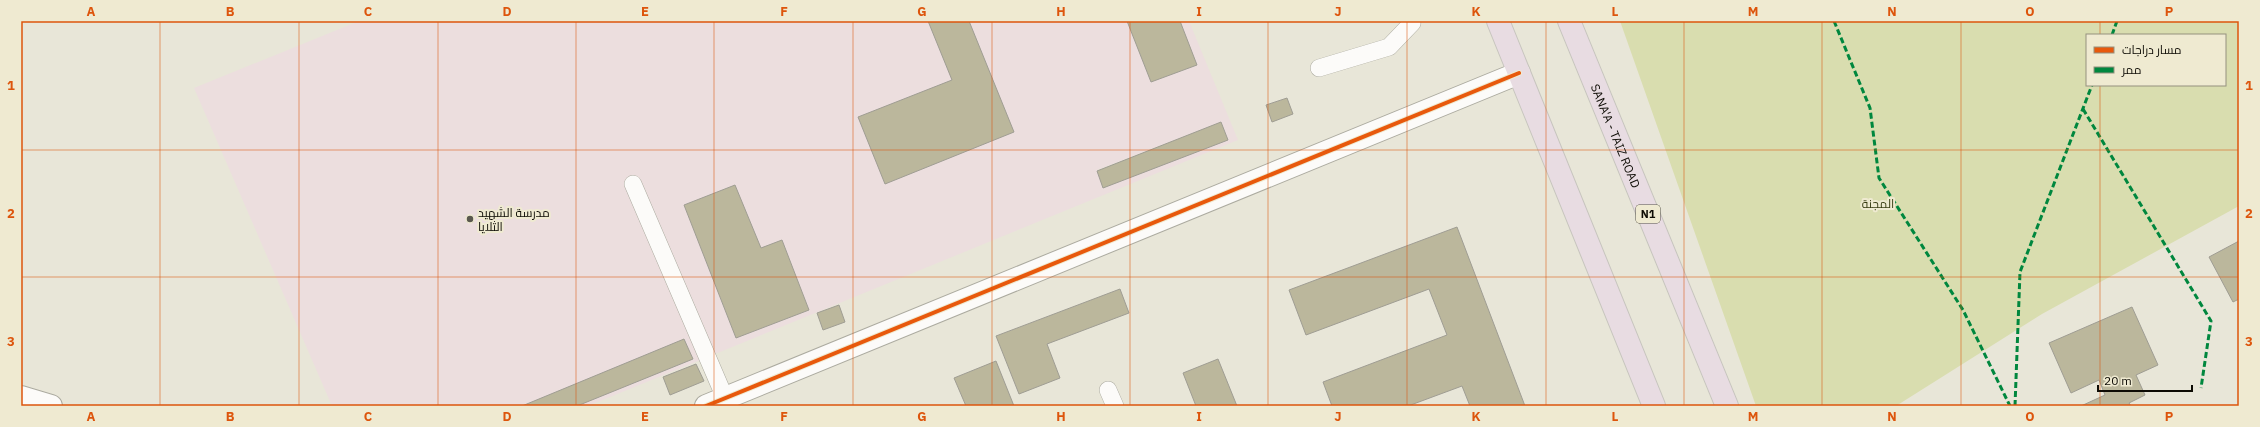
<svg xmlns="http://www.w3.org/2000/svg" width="2260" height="427" font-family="'IBM Plex Sans',Cairo,sans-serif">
<rect width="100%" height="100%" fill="#e8e6d8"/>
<!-- education -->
<path fill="#ecdede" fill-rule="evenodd" d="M359 21H928L952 80 1013 132 969 21H1127L1151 82 1197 65 1180 21H1189L1238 140 588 406H577L693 359 684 340 522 406H332L194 88ZM1221 122 1228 140 1103 188 1097 170ZM735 185 761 248 782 240 809 310 736 338 684 205Z"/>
<!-- green -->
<path fill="#d9ddaf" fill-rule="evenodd" d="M1620 21H2239V206L2042 314 1896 406H1756ZM2087 35H2225V85H2087Z"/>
<!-- building -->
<g fill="#bbb79c" stroke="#9f9d93">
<polygon points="928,21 969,21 1014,132 885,184 858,117 952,80"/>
<polygon points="1127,21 1180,21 1197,65 1151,82"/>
<polygon points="1287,98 1293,114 1272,122 1266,105"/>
<polygon points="1221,122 1228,140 1103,188 1097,171"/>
<polygon points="735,185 761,248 782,240 809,310 736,338 684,205"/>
<polygon points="1457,227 1525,406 1470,406 1462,386 1408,406 1332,406 1323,382 1447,335 1429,289 1306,335 1289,290"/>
<polygon points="2239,241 2239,299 2233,302 2209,257"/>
<polygon points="1120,289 1129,313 1047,344 1060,378 1019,394 996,336"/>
<polygon points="839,305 845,322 823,330 817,313"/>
<polygon points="2132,307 2158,365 2136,375 2145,395 2129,403 2131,406 2081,406 2105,395 2099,380 2071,393 2049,343"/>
<polygon points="684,339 693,359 577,406 522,406"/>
<polygon points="1218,359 1237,406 1196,406 1183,373"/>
<polygon points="996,361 1014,406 966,406 954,378"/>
<polygon points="696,364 704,381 670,395 663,377"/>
</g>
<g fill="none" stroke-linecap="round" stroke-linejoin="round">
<defs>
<g id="service">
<polyline points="1319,68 1389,47 1412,23 1411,21"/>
<polyline points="633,184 725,398"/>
<polyline points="1108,390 1115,406"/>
</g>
<g id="minor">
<polyline points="21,397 51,406"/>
<polyline points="706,406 1519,73"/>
</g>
<g id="trunk">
<polyline points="1498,21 1654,406"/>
<path id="s1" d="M1569 21 1727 406"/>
</g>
</defs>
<!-- service casing -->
<use href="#service" stroke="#acaba0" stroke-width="18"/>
<!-- minor casing -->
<use href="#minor" stroke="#acaba0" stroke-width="24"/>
<!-- trunk casing -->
<use href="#trunk" stroke="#c7c5be" stroke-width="24"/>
<!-- service -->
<use href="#service" stroke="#fcfbf9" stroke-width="17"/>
<!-- minor -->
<use href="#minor" stroke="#fcfbf9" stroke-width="22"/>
<!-- trunk -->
<use href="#trunk" stroke="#e8dce2" stroke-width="22"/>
<!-- quiet -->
<g stroke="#00873e" stroke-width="3" stroke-dasharray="6 3" stroke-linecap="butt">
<polyline points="1834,21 1870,108 1879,178 1963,310 2010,406"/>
<polyline points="2112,35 2117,21"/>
<polyline points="2083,109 2211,321 2201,388"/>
<polyline points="2015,406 2020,272 2092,85"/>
</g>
<defs>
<polyline id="cycleway" points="706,406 1519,73"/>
</defs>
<!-- cycleway casing -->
<use href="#cycleway" stroke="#efead1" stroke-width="6"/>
<!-- cycleway -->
<use href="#cycleway" stroke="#e8590c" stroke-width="4"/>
</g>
<!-- grid -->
<path fill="none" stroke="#dd550c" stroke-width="1" stroke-opacity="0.55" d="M160 21V406M299 21V406M438 21V406M576 21V406M714 21V406M853 21V406M992 21V406M1130 21V406M1268 21V406M1407 21V406M1546 21V406M1684 21V406M1822 21V406M1961 21V406M2100 21V35M2100 85V406M21 150H2239M21 277H2239"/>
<!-- markers -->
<circle fill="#5a584e" stroke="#efead1" stroke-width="1.5" cx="470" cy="219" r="4"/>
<g text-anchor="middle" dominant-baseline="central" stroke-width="4" stroke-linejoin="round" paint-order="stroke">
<!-- shield labels -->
<rect fill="#efead1" stroke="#514e42" stroke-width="1" x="1636" y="205" width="24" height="18" rx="3"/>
<g font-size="11" font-weight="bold" fill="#0d0b04">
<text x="1648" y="214">N1</text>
</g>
<!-- street labels -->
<g font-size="12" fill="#0d0b04" stroke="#efead1">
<text stroke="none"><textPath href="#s1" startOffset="124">SANA'A - TAIZ ROAD</textPath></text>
</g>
<!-- park labels -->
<g font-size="12" fill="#373b10" stroke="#efead1">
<text x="1878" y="203">المجنة</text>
</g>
<!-- poi labels -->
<g font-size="12" fill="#0d0b04" stroke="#efead1" text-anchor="start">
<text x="478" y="212">مدرسة الشهيد<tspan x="478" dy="14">الثلايا</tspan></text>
</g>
</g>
<!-- border -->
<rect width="2260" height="427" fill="none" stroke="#efead1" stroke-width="44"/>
<!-- legend -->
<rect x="2086" y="34" width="140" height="52" fill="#efead1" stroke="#95917f"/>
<rect x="2094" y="47" width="20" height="6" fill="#e8590c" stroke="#95917f"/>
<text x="2122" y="54" font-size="12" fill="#0d0b04">مسار دراجات</text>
<rect x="2094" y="67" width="20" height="6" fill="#00873e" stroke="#95917f"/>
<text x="2122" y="74" font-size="12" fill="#0d0b04">ممر</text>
<!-- scale -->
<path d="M2098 385v6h94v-6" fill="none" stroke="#0d0b04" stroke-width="2"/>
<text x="2104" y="385" font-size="12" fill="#0d0b04" stroke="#efead1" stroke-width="3" paint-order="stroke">20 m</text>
<rect x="22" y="22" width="2216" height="383" fill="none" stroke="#dd550c" stroke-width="1.5"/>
<g font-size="13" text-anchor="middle" font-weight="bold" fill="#dd550c">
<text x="91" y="16">A</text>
<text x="230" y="16">B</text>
<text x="368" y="16">C</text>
<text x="507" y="16">D</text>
<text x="645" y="16">E</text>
<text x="784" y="16">F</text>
<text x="922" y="16">G</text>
<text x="1061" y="16">H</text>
<text x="1199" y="16">I</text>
<text x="1338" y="16">J</text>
<text x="1476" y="16">K</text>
<text x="1615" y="16">L</text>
<text x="1753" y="16">M</text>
<text x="1892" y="16">N</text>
<text x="2030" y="16">O</text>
<text x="2169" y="16">P</text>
<text x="11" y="90">1</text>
<text x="2249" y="90">1</text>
<text x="11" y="218">2</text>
<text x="2249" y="218">2</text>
<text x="11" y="346">3</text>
<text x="2249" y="346">3</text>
<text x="91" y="421">A</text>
<text x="230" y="421">B</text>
<text x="368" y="421">C</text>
<text x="507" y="421">D</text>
<text x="645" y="421">E</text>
<text x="784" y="421">F</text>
<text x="922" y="421">G</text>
<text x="1061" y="421">H</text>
<text x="1199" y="421">I</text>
<text x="1338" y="421">J</text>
<text x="1476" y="421">K</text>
<text x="1615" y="421">L</text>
<text x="1753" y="421">M</text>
<text x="1892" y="421">N</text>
<text x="2030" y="421">O</text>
<text x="2169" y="421">P</text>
</g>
</svg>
